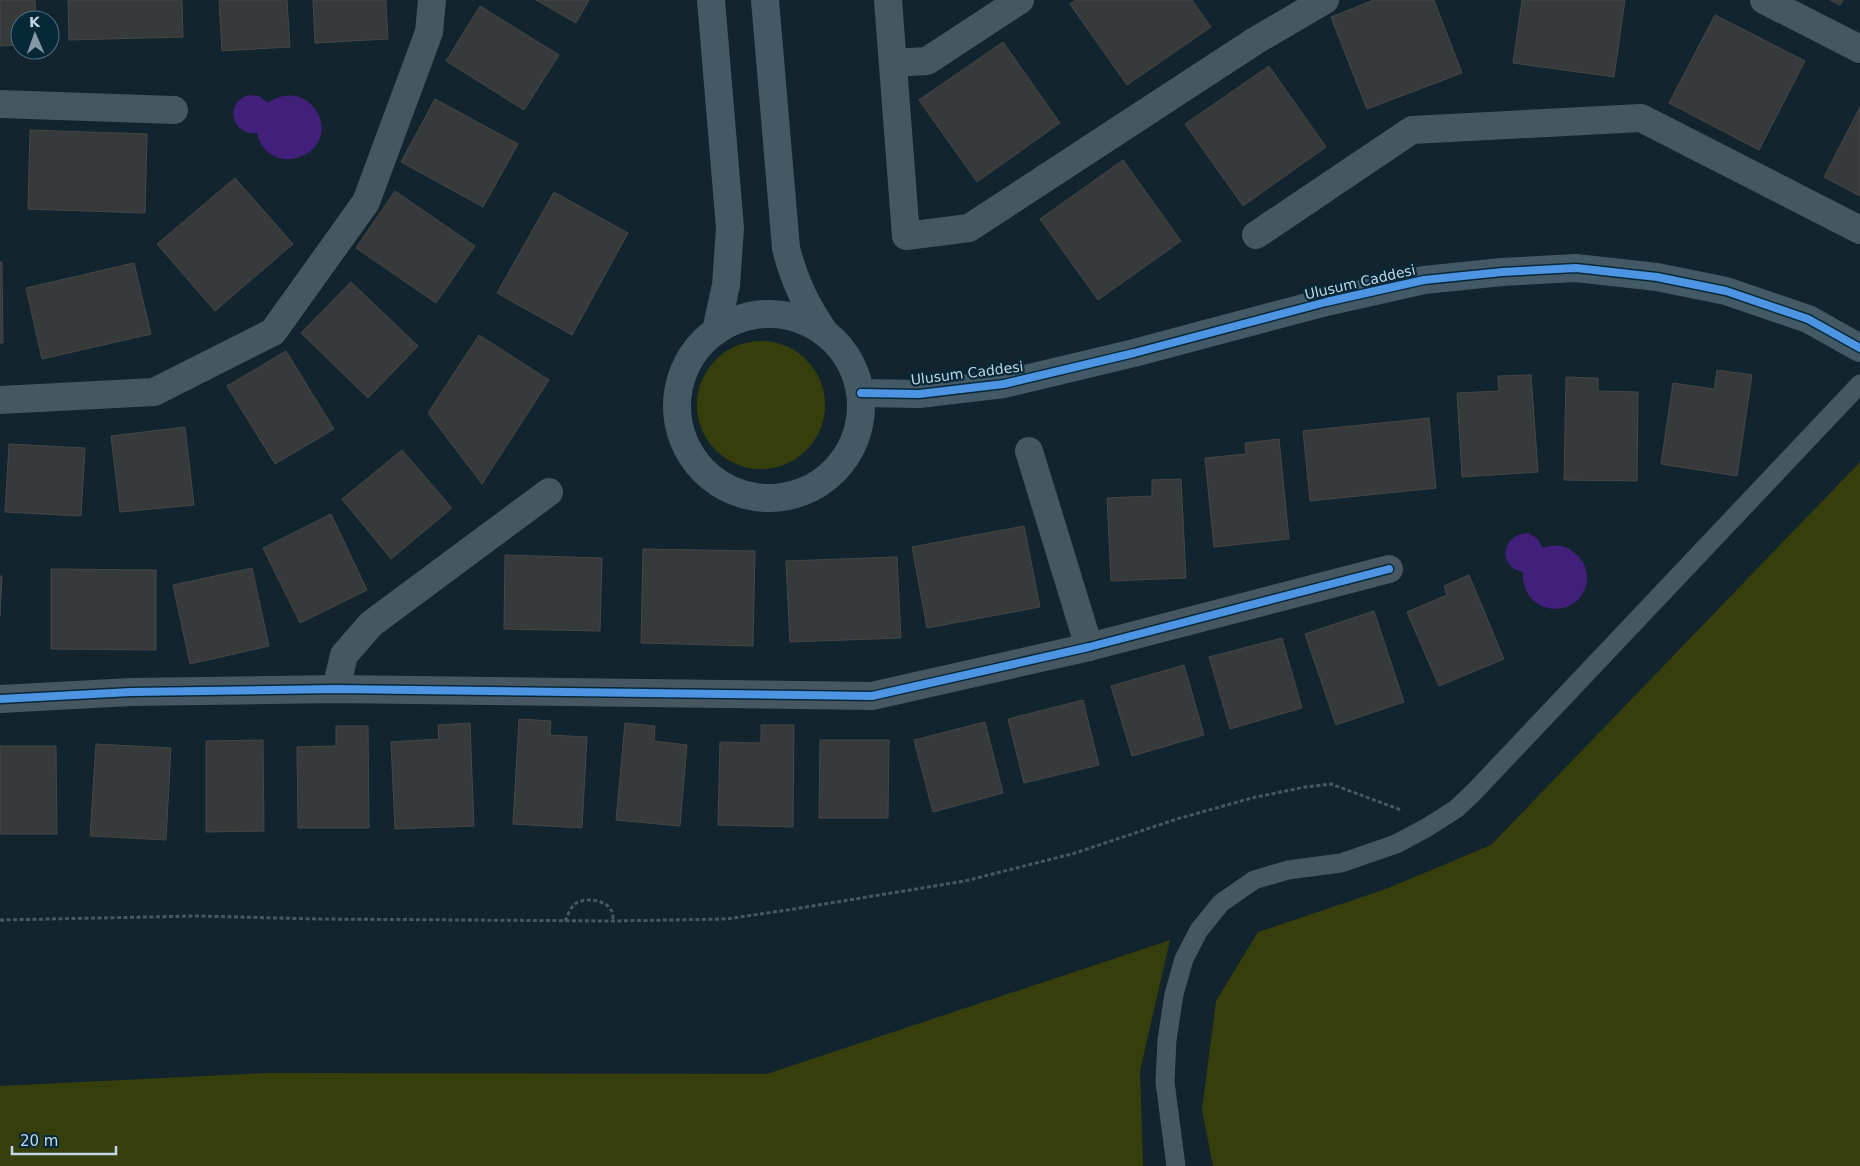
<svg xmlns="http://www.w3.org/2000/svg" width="1860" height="1166" font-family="'DejaVu Sans',sans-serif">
<rect width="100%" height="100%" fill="#12242e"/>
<!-- green -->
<g fill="#363f0b">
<circle cx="761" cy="405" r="64"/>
<polygon points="1860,462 1860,1166 1213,1166 1202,1110 1216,1001 1258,932 1386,889 1491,845"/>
<polygon points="1170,940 1140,1071 1143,1166 0,1166 0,1086 265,1073 767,1074"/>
</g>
<!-- water -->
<g fill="#421f7a">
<path d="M249 95 259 96 268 103C279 95 292 93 304 99 311 103 316 109 319 116 336 157 268 180 257 133 231 136 224 102 249 95Z"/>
<path d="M1528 533 1537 538 1543 548C1555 544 1566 545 1576 554 1583 560 1587 568 1587 578 1585 621 1521 619 1523 572 1497 567 1501 534 1528 533Z"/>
</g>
<!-- building -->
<g fill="#363a3b" stroke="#454746">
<polygon points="0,0 35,0 36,20 20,20 20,45 0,46"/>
<polygon points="68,0 182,0 183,37 69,40"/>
<polygon points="219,0 287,0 290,47 222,51"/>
<polygon points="313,0 386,0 388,39 315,43"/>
<polygon points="536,0 589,0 576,23"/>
<polygon points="1076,0 1192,0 1211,27 1127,85 1070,4"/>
<polygon points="1374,0 1434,0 1462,73 1367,109 1331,17"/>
<polygon points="1522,0 1625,0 1614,77 1513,63"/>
<polygon points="1830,0 1843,0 1840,5"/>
<polygon points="480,6 559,55 524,110 446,61"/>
<polygon points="1715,15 1805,61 1759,150 1669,103"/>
<polygon points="1003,42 1060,123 977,182 919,100"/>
<polygon points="1269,66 1326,147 1243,206 1185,124"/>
<polygon points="435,99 518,144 483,207 401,162"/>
<polygon points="1860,107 1860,196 1824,177"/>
<polygon points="30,130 147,134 145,213 28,209"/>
<polygon points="1123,160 1181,241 1098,300 1040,219"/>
<polygon points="235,178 293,244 215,311 157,244"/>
<polygon points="395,191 475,246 436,303 356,248"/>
<polygon points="554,192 628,233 572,335 497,293"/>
<polygon points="0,262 2,262 3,343 0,343"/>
<polygon points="134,263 151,334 42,359 26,288"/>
<polygon points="351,282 418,346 368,398 301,333"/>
<polygon points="479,335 549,380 482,484 428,413"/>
<polygon points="286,351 334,429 275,464 227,386"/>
<polygon points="1717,370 1752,375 1737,476 1661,464 1673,383 1714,389"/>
<polygon points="1531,375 1538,472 1462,477 1457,393 1499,391 1498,376"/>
<polygon points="1566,377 1598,378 1598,391 1638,392 1637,481 1564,480"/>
<polygon points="1429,418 1436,488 1310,501 1303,431"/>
<polygon points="185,427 194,505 120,512 111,436"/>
<polygon points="1279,439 1289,539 1214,547 1205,458 1246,454 1245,443"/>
<polygon points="9,444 85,448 81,516 5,512"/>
<polygon points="402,450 452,508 391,559 342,499"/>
<polygon points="1181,479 1186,578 1111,581 1107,498 1152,496 1152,480"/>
<polygon points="331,514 367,590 300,623 263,548"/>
<polygon points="1024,526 1040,607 927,628 912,547"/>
<polygon points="643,549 755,551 753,646 641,643"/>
<polygon points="505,555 602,558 600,631 504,629"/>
<polygon points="897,557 901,638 790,642 786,561"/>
<polygon points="252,568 269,646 190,664 173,585"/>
<polygon points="51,569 156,570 156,650 51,649"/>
<polygon points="1469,575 1504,659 1439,686 1407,612 1447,595 1444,586"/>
<polygon points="0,576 2,576 0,616"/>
<polygon points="1374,611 1404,702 1336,725 1305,634"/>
<polygon points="1282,638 1302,708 1230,729 1209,657"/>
<polygon points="1184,665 1204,735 1132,756 1111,686"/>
<polygon points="1083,700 1099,765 1024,783 1008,719"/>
<polygon points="519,719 551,721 550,735 587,737 582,828 513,824"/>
<polygon points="985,722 1003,793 933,812 914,740"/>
<polygon points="470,723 474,826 395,829 391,742 439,739 438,725"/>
<polygon points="625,723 655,726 654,741 687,745 680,826 616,820"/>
<polygon points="761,725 794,725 793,827 718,825 720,742 761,743"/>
<polygon points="336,726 368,726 369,828 298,828 297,747 336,746"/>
<polygon points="263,740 264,831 206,832 206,741"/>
<polygon points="820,740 889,740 888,818 819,818"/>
<polygon points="96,744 171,748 166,840 90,836"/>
<polygon points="0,746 56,746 57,834 0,834"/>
</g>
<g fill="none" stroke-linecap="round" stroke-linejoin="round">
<!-- path -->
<g stroke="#485861" stroke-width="3" stroke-dasharray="4 2.5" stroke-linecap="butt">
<polyline points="0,920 197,916 317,919 613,921 726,919 794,909 965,881 1072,854 1177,819 1252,798 1305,787 1331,784 1401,810"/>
<path d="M565 921C568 915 570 908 575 904 584 897 605 899 611 910 613 912 613 918 613 921"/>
</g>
<!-- lane -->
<polyline stroke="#465761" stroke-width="19" points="1176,1166 1165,1082 1167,1040 1174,994 1184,959 1199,930 1221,903 1254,880 1288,870 1341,863 1396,844 1426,828 1456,809 1474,792 1860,384"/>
<!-- street -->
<g stroke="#465761" stroke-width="28">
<polyline points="888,0 906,236 969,228 1255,41 1325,0"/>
<polyline points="1764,0 1860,49"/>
<polyline points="893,63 927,61 1020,0"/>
<polyline points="0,104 174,110"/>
<polyline points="1256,235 1412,130 1641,118 1860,230"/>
<polyline points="0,400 154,392 273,332 366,202 429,32 432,0"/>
<polyline points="1029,451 1089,647"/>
<polyline points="336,689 344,655 371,624 549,492"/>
<polyline points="0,699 131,692 336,689 872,696 1089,647 1389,569"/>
</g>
<!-- secondary -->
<g stroke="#435965" stroke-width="28">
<polyline points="711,0 730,228 726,285 716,331"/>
<path d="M765 0 786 248C794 281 806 305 825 333"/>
<circle cx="769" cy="406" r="92"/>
<polyline points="861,393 919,394 1004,384 1134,353 1326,302 1424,280 1502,272 1576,268 1657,277 1726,291 1808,319 1860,348"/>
</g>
<defs>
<g id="cycleway">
<polyline points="861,393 919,394 1004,384 1134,353 1326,302 1424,280 1502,272 1576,268 1657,277 1726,291 1808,319 1860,348"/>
<polyline points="0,699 131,692 336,689 872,696 1089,647 1389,569"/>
</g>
</defs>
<!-- cycleway casing -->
<use href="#cycleway" stroke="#072839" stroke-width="11"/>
<!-- cycleway -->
<use href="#cycleway" stroke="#4d94e3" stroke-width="8"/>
</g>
<g text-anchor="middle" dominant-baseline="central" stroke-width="4.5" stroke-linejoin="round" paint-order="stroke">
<!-- street labels -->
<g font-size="14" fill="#c1d7e6" stroke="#072839">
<text transform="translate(1360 282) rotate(-13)">Ulusum Caddesi</text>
<text transform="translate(967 373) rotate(-7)">Ulusum Caddesi</text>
</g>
</g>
<!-- north arrow -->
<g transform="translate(35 35) rotate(358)"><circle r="24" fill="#072839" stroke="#516e7e"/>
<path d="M0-4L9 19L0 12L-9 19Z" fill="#8498a6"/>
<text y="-8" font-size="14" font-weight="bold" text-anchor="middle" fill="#c1d7e6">K</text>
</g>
<!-- scale -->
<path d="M12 1146v8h104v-8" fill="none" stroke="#c1d7e6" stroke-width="2.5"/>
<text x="20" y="1146" font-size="15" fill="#c1d7e6" stroke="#072839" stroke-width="4" paint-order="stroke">20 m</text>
</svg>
